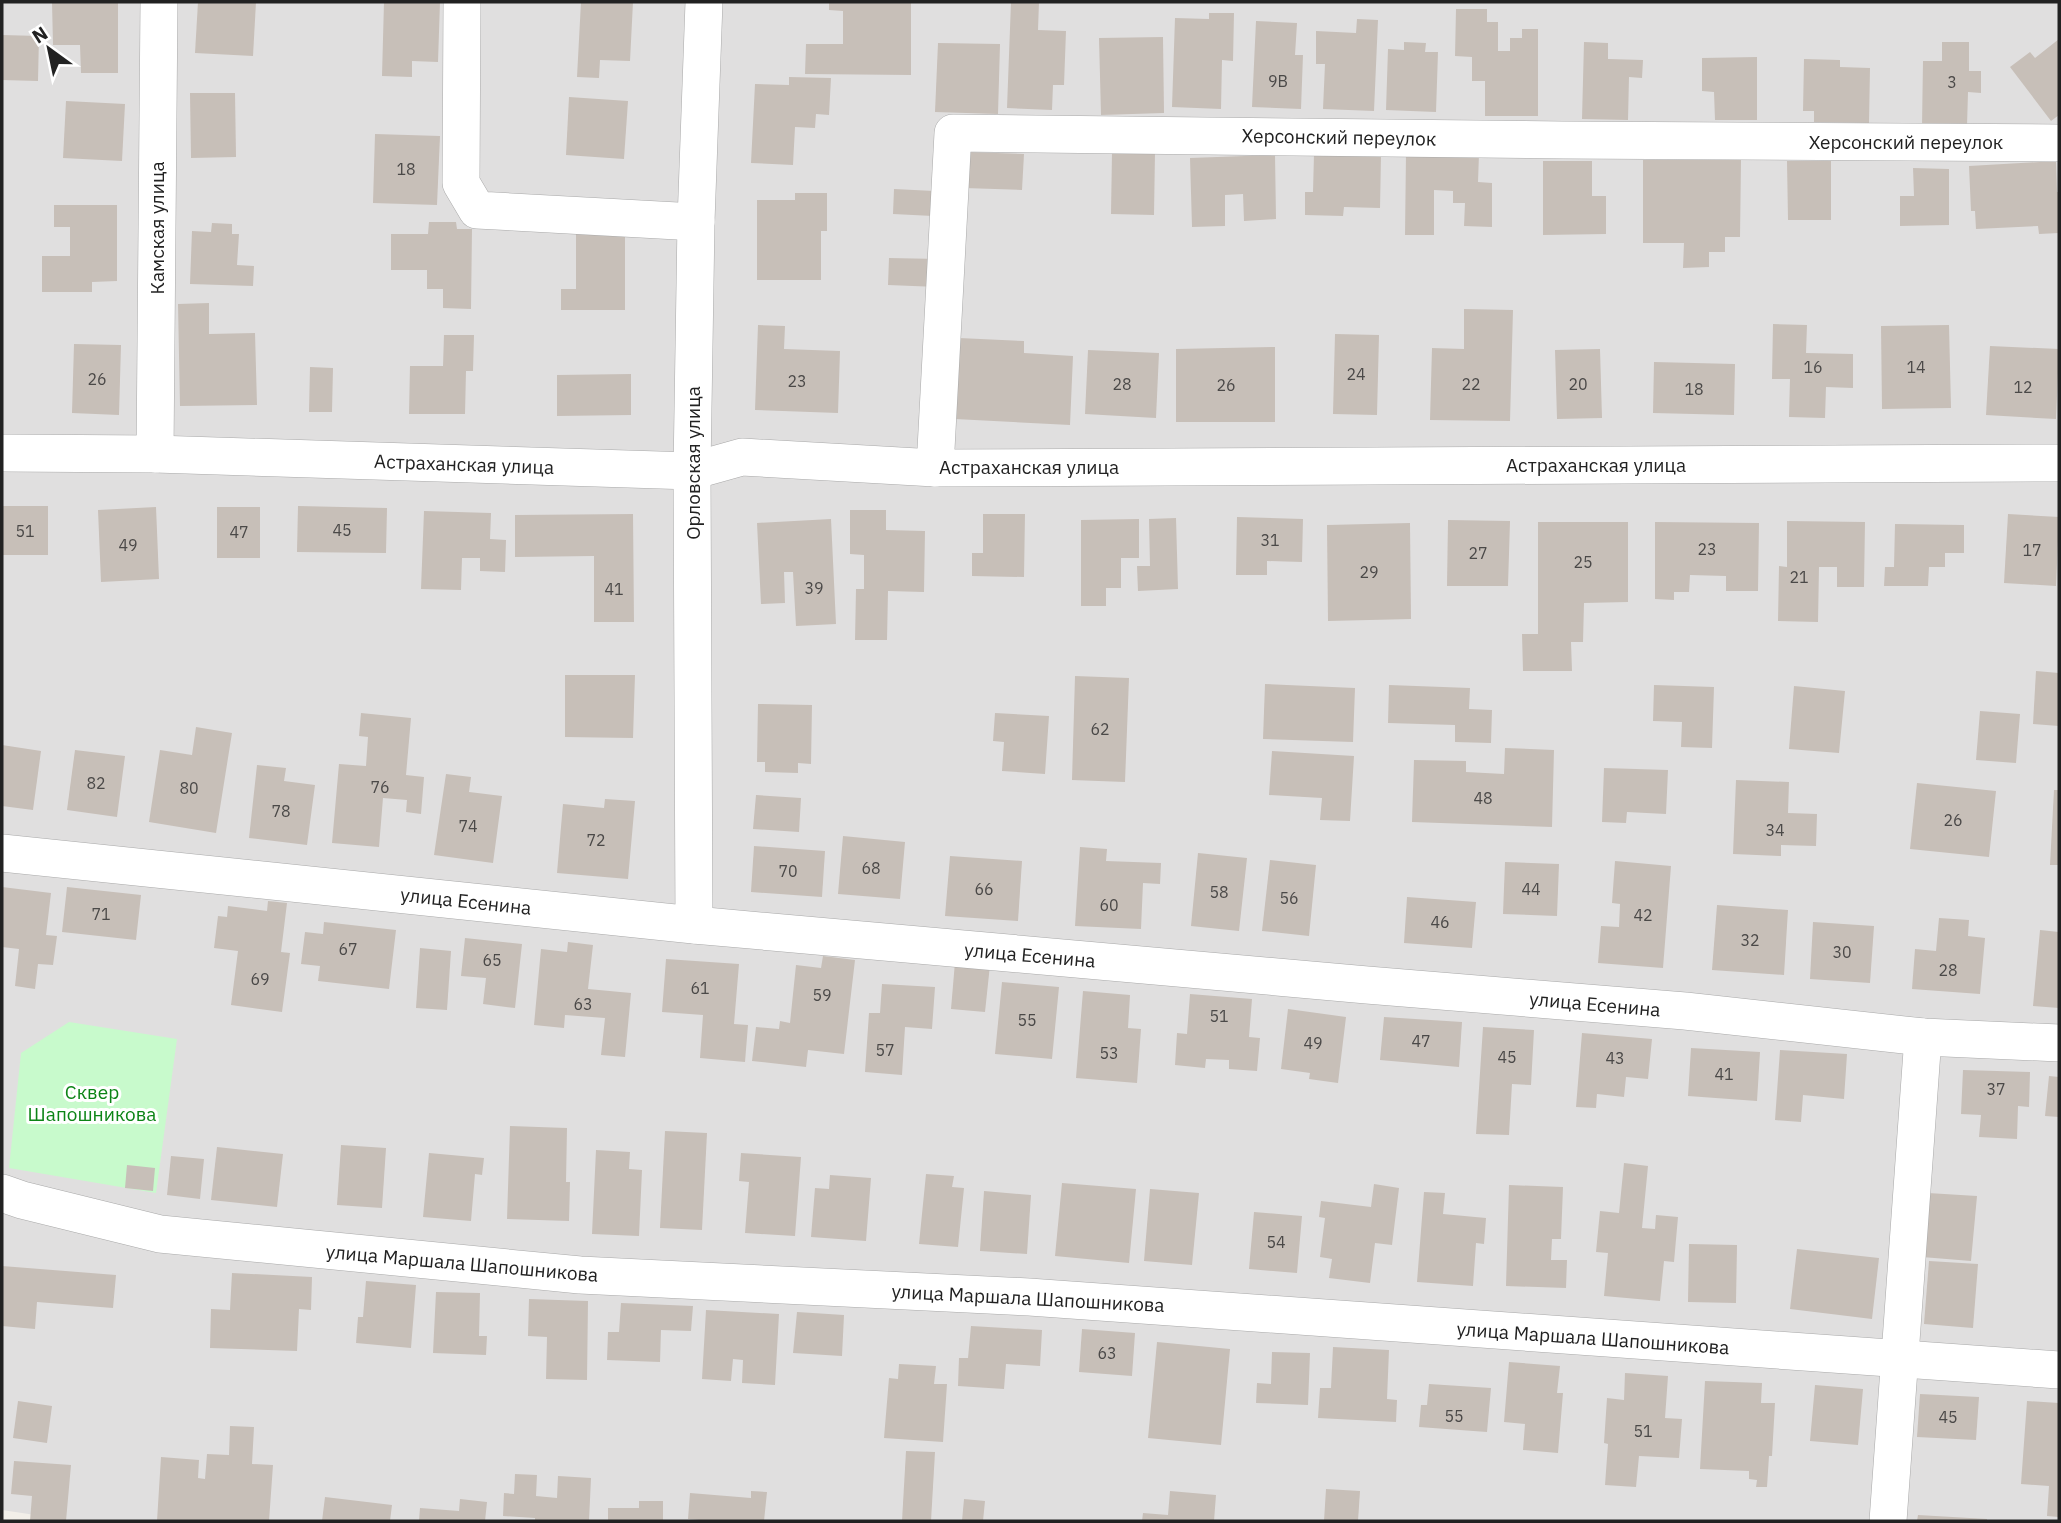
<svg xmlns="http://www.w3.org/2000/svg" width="2061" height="1523" font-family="'IBM Plex Sans',sans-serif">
<rect width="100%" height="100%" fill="#f2efe9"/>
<!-- residential -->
<polygon fill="#e0dfdf" points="2,2 2059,2 2059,1521 75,1521 2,1510"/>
<!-- park -->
<polygon fill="#c8facc" points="69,1022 177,1039 156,1193 9,1168 21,1053"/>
<!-- building -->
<g fill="#c7bfb8">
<polygon points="52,2 118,2 118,73 81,73 80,45 53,45"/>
<polygon points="198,2 256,2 253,56 195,53"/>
<polygon points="384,2 440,2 438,62 412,61 412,77 382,76"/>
<polygon points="581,2 633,2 630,61 600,60 599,78 577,77"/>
<polygon points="829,2 911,2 911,75 805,74 806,44 843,44 843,11 829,10"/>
<polygon points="1011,2 1039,2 1038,30 1066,31 1064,85 1053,85 1052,110 1007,108"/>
<polygon points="1456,9 1487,9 1487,22 1498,22 1498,51 1510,51 1510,38 1522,38 1522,29 1538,29 1538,116 1485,116 1485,81 1472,81 1472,57 1455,56"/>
<polygon points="1209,13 1234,13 1233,61 1222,60 1221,109 1172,107 1175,18 1209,19"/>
<polygon points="1357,19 1378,20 1374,111 1323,109 1325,64 1316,64 1316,31 1356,33"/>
<polygon points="1256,21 1297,23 1295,55 1303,55 1301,109 1252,107"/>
<polygon points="2,35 39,36 38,81 2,80"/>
<polygon points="1163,37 1164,113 1101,115 1099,38"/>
<polygon points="2059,39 2059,115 2051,121 2010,67 2030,52 2035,58"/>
<polygon points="1404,42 1426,43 1425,52 1438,52 1436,112 1386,110 1388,49 1404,50"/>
<polygon points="1584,42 1608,43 1608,59 1643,60 1642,78 1629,77 1628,120 1582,119"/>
<polygon points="1942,42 1969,42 1969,71 1981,71 1981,93 1968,92 1967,126 1922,126 1923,61 1942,61"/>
<polygon points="938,43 1000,44 998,114 935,112"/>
<polygon points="1757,57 1757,120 1715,120 1714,92 1702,91 1702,58"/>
<polygon points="1804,59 1840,60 1840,67 1870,68 1869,123 1814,122 1814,111 1803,111"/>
<polygon points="789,77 831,78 829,115 816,114 815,128 795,127 793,165 751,163 755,84 789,85"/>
<polygon points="190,93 235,93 236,157 191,158"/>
<polygon points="569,97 628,101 624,159 566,155"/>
<polygon points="66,101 125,104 122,161 63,158"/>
<polygon points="375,134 440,136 437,205 373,203"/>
<polygon points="966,152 1024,154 1022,190 964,188"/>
<polygon points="1112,152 1155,152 1154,215 1111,214"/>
<polygon points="1314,154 1381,155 1380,208 1344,207 1343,216 1305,215 1305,192 1313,192"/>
<polygon points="1406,154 1479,154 1478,182 1492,183 1492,227 1464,226 1465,203 1453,203 1453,191 1434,190 1434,235 1405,235"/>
<polygon points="1275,155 1276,219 1244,221 1243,194 1225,195 1225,226 1192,227 1190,158"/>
<polygon points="1643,160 1741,160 1740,237 1725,237 1725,252 1709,252 1709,267 1683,268 1684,243 1643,243"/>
<polygon points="1543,161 1592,161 1592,196 1606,196 1606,234 1543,235"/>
<polygon points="1787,161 1831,161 1831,220 1788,220"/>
<polygon points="2056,161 2057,192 2059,192 2059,233 2039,234 2038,226 1976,229 1975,211 1971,211 1969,166"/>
<polygon points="1913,168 1949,169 1949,225 1900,226 1900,196 1914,196"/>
<polygon points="894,189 934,191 933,216 893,214"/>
<polygon points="795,193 827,193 827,231 821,231 821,280 757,280 757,200 795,200"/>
<polygon points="54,205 117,205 117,281 92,282 92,292 42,292 42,256 70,256 70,227 54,227"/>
<polygon points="429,222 456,222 457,229 472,229 471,309 443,308 443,289 427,289 427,270 391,270 391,234 428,234"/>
<polygon points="212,223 232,224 232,234 239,234 237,265 254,266 253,286 190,284 192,231 211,232"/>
<polygon points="576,224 625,224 625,310 561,310 561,289 576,289"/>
<polygon points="889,258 939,259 938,287 888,285"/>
<polygon points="209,303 209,334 255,333 257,405 180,406 178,304"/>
<polygon points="1464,309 1513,310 1510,421 1430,420 1432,348 1464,349"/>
<polygon points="1773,324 1807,325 1806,353 1853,354 1853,388 1826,387 1825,418 1789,417 1790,379 1772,379"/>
<polygon points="758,325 785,326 784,349 840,351 838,413 755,410"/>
<polygon points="1949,325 1951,408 1882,409 1881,326"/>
<polygon points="1335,334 1379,335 1377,415 1333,414"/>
<polygon points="444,335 474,335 473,371 466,371 465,414 409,414 410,366 443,366"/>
<polygon points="959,338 1024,341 1024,353 1073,356 1070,425 955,419"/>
<polygon points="74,344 121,345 119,415 72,413"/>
<polygon points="1990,346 2059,349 2056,419 1986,415"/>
<polygon points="1275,347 1275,422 1176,422 1176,349"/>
<polygon points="1600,349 1602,418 1557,419 1555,350"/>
<polygon points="1088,350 1159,353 1156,418 1085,414"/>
<polygon points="1654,362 1735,364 1734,415 1653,413"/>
<polygon points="310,367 333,368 332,412 309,412"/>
<polygon points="631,374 631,415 557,416 557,375"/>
<rect x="2" y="506" width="46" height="49"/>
<polygon points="298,506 387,508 386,553 297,552"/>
<polygon points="156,507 159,579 101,582 98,510"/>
<rect x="217" y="507" width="43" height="51"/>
<polygon points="850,510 886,510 886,530 925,531 924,592 888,591 887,640 855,640 856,589 864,589 864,555 850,554"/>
<polygon points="424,511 491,513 490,539 506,540 505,572 480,571 480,558 462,558 461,590 421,589"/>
<polygon points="633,514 634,622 594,622 594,556 515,557 515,515"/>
<polygon points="983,514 1025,514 1024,577 972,576 972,553 983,553"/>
<polygon points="2008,514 2059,517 2056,586 2004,583"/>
<polygon points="1237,517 1303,519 1302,562 1267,561 1267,575 1236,575"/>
<polygon points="1176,518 1178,589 1138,591 1137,566 1150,566 1149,519"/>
<polygon points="831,519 836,624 796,626 793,572 784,572 785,603 761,604 757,523"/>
<polygon points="1139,519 1139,558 1121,558 1121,588 1106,588 1106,606 1081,606 1081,520"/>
<polygon points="1448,520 1510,521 1508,586 1447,586"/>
<polygon points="1787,521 1865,522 1864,587 1837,587 1837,567 1819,567 1818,622 1778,621 1779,566 1787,567"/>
<polygon points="1538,522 1628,522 1628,602 1584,603 1583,642 1571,642 1572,671 1523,671 1522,634 1538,634"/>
<polygon points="1655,522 1759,523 1758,591 1726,591 1726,576 1690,575 1689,592 1674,592 1674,600 1655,599"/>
<polygon points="1410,523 1411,619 1328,621 1327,525"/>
<polygon points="1895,524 1964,525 1964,553 1945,553 1945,567 1929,567 1928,586 1884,586 1885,567 1894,567"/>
<polygon points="2036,671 2059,673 2059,726 2033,724"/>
<polygon points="565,675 635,675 633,738 565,737"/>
<polygon points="1075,676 1129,678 1125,782 1072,780"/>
<polygon points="1265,684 1355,688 1353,742 1263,739"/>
<polygon points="1389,685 1470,688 1469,709 1492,710 1491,743 1455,742 1455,725 1388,723"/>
<polygon points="1654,685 1714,687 1712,748 1681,747 1682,722 1653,721"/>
<polygon points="1794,686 1845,691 1839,753 1789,749"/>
<polygon points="758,704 812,705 811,764 798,763 798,773 765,772 765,762 757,762"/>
<polygon points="1980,711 2020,714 2016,763 1976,760"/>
<polygon points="361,713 411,718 406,775 424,777 421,814 406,812 407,800 383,798 379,847 332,843 339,764 366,766 368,737 359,736"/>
<polygon points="995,713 1049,716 1045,774 1002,771 1004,742 993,741"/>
<polygon points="196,727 232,733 216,833 149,822 160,750 192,755"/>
<polygon points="2,745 41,751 33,810 2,806"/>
<polygon points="1505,748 1554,750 1552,827 1412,822 1414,760 1466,761 1466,772 1504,774"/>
<polygon points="75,750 125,756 117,817 67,810"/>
<polygon points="1272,751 1354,756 1350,821 1320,820 1322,798 1269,795"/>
<polygon points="257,765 286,768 284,781 315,785 307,845 249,838"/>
<polygon points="1604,768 1668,770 1666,814 1627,812 1626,823 1602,822"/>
<polygon points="446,774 471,777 469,792 502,796 493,863 434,855"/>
<polygon points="1736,780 1789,782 1788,813 1817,814 1816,846 1781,845 1781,856 1733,854"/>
<polygon points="1917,783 1996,791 1989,857 1910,849"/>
<polygon points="2054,790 2059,790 2059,865 2050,865"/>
<polygon points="756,795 801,798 799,832 753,829"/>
<polygon points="605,799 635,801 628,879 557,873 563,804 604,808"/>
<polygon points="843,836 905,842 900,899 838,894"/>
<polygon points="754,846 825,851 822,897 751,892"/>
<polygon points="1080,847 1107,849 1106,861 1161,863 1160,884 1143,883 1141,929 1075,926"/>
<polygon points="1198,853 1247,858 1239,931 1191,926"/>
<polygon points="950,856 1022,861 1018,921 945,916"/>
<polygon points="1270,860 1316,865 1309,936 1262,931"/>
<polygon points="1615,861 1671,866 1663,968 1598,963 1601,926 1619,927 1620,904 1612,903"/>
<polygon points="1505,862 1559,864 1557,916 1503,914"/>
<polygon points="2,887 51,893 46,935 57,936 53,965 38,964 35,989 15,986 19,949 2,947"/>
<polygon points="67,887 141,895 136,940 62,932"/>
<polygon points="1407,897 1476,902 1472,948 1404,943"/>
<polygon points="268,901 287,903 281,952 290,953 282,1012 231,1005 238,951 214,948 218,916 227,917 228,906 267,911"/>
<polygon points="1717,905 1788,910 1784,975 1712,970"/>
<polygon points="1939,918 1969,920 1968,936 1985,938 1980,994 1912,989 1915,949 1936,951"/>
<polygon points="324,922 396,930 389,989 318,981 320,966 301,964 305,932 323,934"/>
<polygon points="1813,922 1874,926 1870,983 1810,979"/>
<polygon points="2040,930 2059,932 2059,1008 2033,1006"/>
<polygon points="465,938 522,944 515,1008 483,1004 486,978 461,976"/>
<polygon points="568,942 593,945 588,989 631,993 625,1057 601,1055 605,1018 565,1015 564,1028 534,1025 541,949 567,952"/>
<polygon points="420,948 451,951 447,1010 416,1008"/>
<polygon points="823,956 855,960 844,1054 808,1050 806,1067 752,1061 756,1027 779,1029 780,1021 790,1023 796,965 821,968"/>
<polygon points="666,959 739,964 734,1024 748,1025 745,1062 700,1058 703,1015 662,1012"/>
<polygon points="955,962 990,965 985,1012 951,1009"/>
<polygon points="1002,982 1059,987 1052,1059 995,1054"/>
<polygon points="882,984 935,987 932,1029 905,1027 902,1075 865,1072 869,1013 880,1013"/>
<polygon points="1083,991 1130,995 1128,1028 1141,1029 1137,1083 1076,1078"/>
<polygon points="1190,994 1252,999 1249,1037 1260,1038 1257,1071 1229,1069 1229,1060 1206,1059 1205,1068 1175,1065 1177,1033 1187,1034"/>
<polygon points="1288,1009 1346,1017 1338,1083 1309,1079 1310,1073 1281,1069"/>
<polygon points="1384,1017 1462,1022 1459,1067 1380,1060"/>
<polygon points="1483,1027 1534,1030 1531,1085 1512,1084 1509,1135 1476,1134"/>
<polygon points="1582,1033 1652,1039 1648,1079 1626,1077 1624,1097 1597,1094 1596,1108 1576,1107"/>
<polygon points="1691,1048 1760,1052 1757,1101 1688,1096"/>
<polygon points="1780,1050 1847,1054 1844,1099 1803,1095 1801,1122 1775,1120"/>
<polygon points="1963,1070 2030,1072 2029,1107 2018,1106 2017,1139 1979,1137 1981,1115 1961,1114"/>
<polygon points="2049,1076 2059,1077 2059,1117 2045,1116"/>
<polygon points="510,1126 567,1128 566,1182 570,1182 569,1221 507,1219"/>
<polygon points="665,1131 707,1133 702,1230 660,1228"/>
<polygon points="341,1145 386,1148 382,1208 337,1205"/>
<polygon points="217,1147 283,1154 277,1207 211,1200"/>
<polygon points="596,1150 630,1152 629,1169 642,1170 639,1236 592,1234"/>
<polygon points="429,1153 484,1158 482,1175 475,1174 471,1221 423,1217"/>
<polygon points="741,1153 801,1157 795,1236 745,1233 749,1182 739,1181"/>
<polygon points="171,1156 204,1159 200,1199 167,1195"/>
<polygon points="1624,1163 1648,1166 1642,1228 1655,1229 1656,1215 1678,1217 1674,1262 1664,1261 1660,1301 1604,1296 1608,1253 1596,1252 1600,1211 1619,1213"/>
<polygon points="127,1165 155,1168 153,1191 125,1188"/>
<polygon points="926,1174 954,1176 952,1187 964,1188 958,1247 919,1244"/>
<polygon points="830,1175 871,1178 866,1241 811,1237 815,1188 829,1189"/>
<polygon points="1062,1183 1136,1189 1129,1263 1055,1256"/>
<polygon points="1374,1184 1399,1188 1392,1245 1375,1243 1370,1283 1329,1278 1332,1259 1320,1257 1325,1218 1319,1217 1321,1201 1371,1207"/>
<polygon points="1509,1185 1563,1187 1561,1239 1552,1239 1551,1260 1567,1260 1566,1288 1506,1286"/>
<polygon points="1150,1189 1199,1193 1192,1265 1144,1261"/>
<polygon points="984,1191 1031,1195 1027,1254 980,1251"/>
<polygon points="1424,1192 1445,1193 1443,1214 1486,1218 1484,1244 1476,1243 1473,1286 1417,1282"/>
<polygon points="1928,1193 1977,1196 1971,1261 1922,1257"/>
<polygon points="1254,1212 1302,1216 1297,1273 1249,1269"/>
<polygon points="1689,1244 1737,1245 1736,1303 1688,1302"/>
<polygon points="1797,1249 1879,1258 1872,1319 1790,1309"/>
<polygon points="1929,1261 1978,1264 1973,1328 1924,1324"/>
<polygon points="2,1266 116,1275 113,1308 37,1302 35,1329 2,1326"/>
<polygon points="232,1273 312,1277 311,1310 299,1309 297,1351 210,1348 211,1309 230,1310"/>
<polygon points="366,1281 416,1285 411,1348 356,1343 358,1317 363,1317"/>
<polygon points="436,1292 480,1293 479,1336 487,1336 486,1355 433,1353"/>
<polygon points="529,1299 588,1301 587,1380 546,1379 547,1337 528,1336"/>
<polygon points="621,1303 693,1306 691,1331 661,1330 660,1362 607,1360 608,1332 619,1332"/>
<polygon points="706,1310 779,1314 775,1385 742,1383 743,1360 733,1359 731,1381 702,1379"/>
<polygon points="797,1312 844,1315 842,1356 793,1353"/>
<polygon points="971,1326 1042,1330 1040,1366 1006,1364 1004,1389 958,1386 959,1358 968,1358"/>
<polygon points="1082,1329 1135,1333 1132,1376 1079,1372"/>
<polygon points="1157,1342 1230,1349 1221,1445 1148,1438"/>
<polygon points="1333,1347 1389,1350 1387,1399 1397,1400 1396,1422 1318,1418 1320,1388 1331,1388"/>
<polygon points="1272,1352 1310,1353 1308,1405 1256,1403 1257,1383 1271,1384"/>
<polygon points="1509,1362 1560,1366 1557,1393 1563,1393 1558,1453 1523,1450 1525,1424 1504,1422"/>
<polygon points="899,1364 936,1366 934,1384 947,1384 943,1442 884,1438 889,1378 898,1379"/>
<polygon points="1625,1373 1668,1376 1665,1418 1682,1419 1679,1458 1639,1456 1636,1487 1605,1485 1608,1444 1604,1443 1607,1398 1624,1400"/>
<polygon points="1705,1381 1762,1383 1761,1403 1775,1403 1772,1456 1769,1456 1767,1487 1756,1487 1757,1480 1749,1479 1749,1471 1700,1469"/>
<polygon points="1429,1384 1491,1388 1487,1432 1419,1427 1421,1405 1427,1405"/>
<polygon points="1815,1385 1863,1389 1858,1445 1810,1441"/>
<polygon points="1920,1394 1979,1397 1976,1440 1917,1437"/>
<polygon points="18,1401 52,1406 47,1443 13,1438"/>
<polygon points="2027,1401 2059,1403 2059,1517 2047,1516 2049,1486 2021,1484"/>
<polygon points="230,1426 254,1427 252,1464 273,1465 269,1521 157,1521 161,1457 199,1460 198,1478 205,1479 207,1454 229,1455"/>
<polygon points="906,1451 935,1452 931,1521 902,1521"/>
<polygon points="14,1461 71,1465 66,1521 30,1521 32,1496 11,1494"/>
<polygon points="515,1474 537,1475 536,1496 557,1498 558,1476 591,1478 589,1521 535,1521 535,1518 503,1516 504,1493 514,1494"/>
<polygon points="1326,1489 1360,1491 1358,1521 1324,1521"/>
<polygon points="751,1491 767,1492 764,1521 699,1521 699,1520 688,1519 690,1493 751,1498"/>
<polygon points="1170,1491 1216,1495 1214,1521 1142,1521 1143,1513 1168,1515"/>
<polygon points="325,1497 392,1505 390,1521 322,1521"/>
<polygon points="460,1499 487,1502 485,1521 419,1521 420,1508 459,1511"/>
<polygon points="964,1499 985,1501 983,1521 962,1521"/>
<polygon points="639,1501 663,1501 663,1521 608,1521 608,1508 639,1508"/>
<polygon points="1918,1515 1987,1519 1987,1521 1917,1521"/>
</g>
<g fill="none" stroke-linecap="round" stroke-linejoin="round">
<defs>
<g id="minor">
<polyline points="462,2 461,183 477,210 696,222"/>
<polyline points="2,453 155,454 692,471 742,457 935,468 2059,463"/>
<polyline points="155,454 159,2"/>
<polyline points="935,468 953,133 1563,140 2059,143"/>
<polyline points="2,853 694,925 1367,985 1685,1011 1923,1037 2059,1043"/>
<polyline points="694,925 692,471 696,222 704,2"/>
<polyline points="2,1193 22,1200 160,1234 580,1275 1029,1297 2059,1370"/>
<polyline points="1888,1521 1923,1037"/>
</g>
</defs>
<!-- minor casing -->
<use href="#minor" stroke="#a9a9a9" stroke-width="38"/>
<!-- minor -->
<use href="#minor" stroke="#fff" stroke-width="37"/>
</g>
<g text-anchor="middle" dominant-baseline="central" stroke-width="6" stroke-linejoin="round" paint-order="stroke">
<!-- number labels -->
<g font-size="16" fill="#4b4948">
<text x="1278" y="81">9В</text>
<text x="1952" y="82">3</text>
<text x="406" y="169">18</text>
<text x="1813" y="367">16</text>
<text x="1916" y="367">14</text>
<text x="1356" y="374">24</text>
<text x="97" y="379">26</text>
<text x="797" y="381">23</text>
<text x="1122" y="384">28</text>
<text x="1471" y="384">22</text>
<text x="1578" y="384">20</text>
<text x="1226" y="385">26</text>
<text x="2023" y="387">12</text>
<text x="1694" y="389">18</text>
<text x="342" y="530">45</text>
<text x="25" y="531">51</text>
<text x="239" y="532">47</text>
<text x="1270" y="540">31</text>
<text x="128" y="545">49</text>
<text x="1707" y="549">23</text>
<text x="2032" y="550">17</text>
<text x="1478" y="553">27</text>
<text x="1583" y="562">25</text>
<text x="1369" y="572">29</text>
<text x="1799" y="577">21</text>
<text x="814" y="588">39</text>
<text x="614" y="589">41</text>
<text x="1100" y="729">62</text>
<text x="96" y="783">82</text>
<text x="380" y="787">76</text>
<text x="189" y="788">80</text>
<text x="1483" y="798">48</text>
<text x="281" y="811">78</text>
<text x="1953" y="820">26</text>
<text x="468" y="826">74</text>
<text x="1775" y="830">34</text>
<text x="596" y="840">72</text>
<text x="871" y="868">68</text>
<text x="788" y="871">70</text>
<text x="984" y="889">66</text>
<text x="1531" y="889">44</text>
<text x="1219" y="892">58</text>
<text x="1289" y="898">56</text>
<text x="1109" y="905">60</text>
<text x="101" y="914">71</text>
<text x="1643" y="915">42</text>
<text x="1440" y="922">46</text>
<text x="1750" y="940">32</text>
<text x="348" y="949">67</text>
<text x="1842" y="952">30</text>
<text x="492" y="960">65</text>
<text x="1948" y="970">28</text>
<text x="260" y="979">69</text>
<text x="700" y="988">61</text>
<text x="822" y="995">59</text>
<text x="583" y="1004">63</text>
<text x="1219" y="1016">51</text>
<text x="1027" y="1020">55</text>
<text x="1421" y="1041">47</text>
<text x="1313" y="1043">49</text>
<text x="885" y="1050">57</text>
<text x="1109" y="1053">53</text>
<text x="1507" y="1057">45</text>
<text x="1615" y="1058">43</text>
<text x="1724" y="1074">41</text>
<text x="1996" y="1089">37</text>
<text x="1276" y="1242">54</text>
<text x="1107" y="1353">63</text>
<text x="1454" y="1416">55</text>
<text x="1948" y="1417">45</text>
<text x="1643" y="1431">51</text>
</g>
<!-- street labels -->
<g font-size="19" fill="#222" stroke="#fff">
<text transform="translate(1339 137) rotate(1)">Херсонский переулок</text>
<text x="1906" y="142">Херсонский переулок</text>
<text transform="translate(157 228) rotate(-90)">Камская улица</text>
<text transform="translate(693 463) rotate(-90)">Орловская улица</text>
<text transform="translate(464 464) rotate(2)">Астраханская улица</text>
<text x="1596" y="465">Астраханская улица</text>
<text x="1029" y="467">Астраханская улица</text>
<text transform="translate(466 901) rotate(6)">улица Есенина</text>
<text transform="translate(1030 955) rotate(5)">улица Есенина</text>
<text transform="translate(1595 1004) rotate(5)">улица Есенина</text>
<text transform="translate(462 1263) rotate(5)">улица Маршала Шапошникова</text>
<text transform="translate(1028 1298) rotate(3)">улица Маршала Шапошникова</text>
<text transform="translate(1593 1338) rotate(4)">улица Маршала Шапошникова</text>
</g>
<!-- park labels -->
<g font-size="19" fill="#0c8416" stroke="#fff">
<text x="92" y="1092">Сквер<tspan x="92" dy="22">Шапошникова</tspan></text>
</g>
</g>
<!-- border -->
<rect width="2061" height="1523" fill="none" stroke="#222222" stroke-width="7"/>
<!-- north arrow -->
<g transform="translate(49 49) rotate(327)" stroke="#ffffff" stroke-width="5" paint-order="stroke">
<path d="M0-5L12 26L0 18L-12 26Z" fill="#222222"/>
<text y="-10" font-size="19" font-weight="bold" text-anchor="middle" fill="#222222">N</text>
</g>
</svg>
